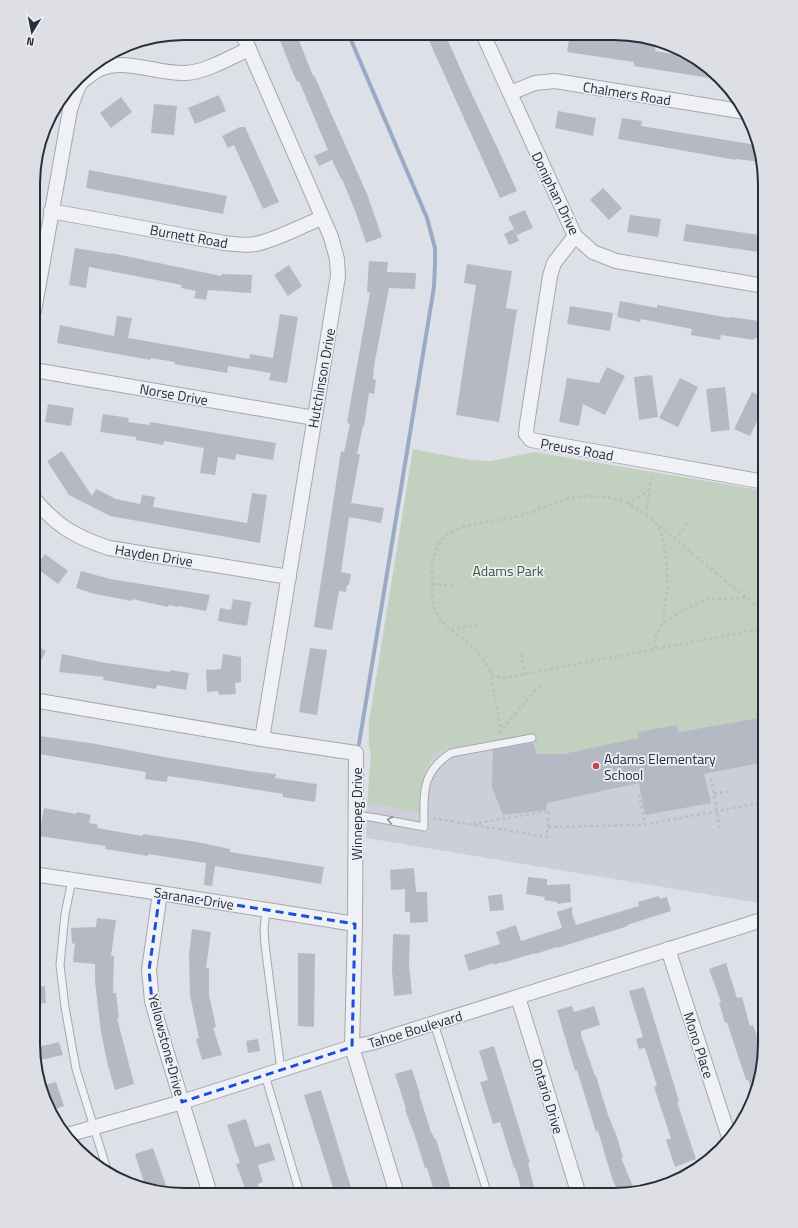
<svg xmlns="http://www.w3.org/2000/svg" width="798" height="1228" font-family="'Titillium Web',sans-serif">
<rect width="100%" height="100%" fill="#dee0e7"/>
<!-- built -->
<polygon fill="#cccfd8" points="765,632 765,904 366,838 367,803 421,813 422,786 425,773 432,759 443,749 492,739"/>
<!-- green -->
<polygon fill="#c1d0bf" points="413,449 470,460 491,461 534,452 765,491 765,717 679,732 676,725 638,732 638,738 565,754 537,754 533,742 493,750 492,740 443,749 432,759 425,773 422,786 421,813 367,803 371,754 369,746 369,722"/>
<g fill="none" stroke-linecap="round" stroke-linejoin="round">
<!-- stream -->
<polyline stroke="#9aaac5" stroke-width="4" points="348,33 427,218 435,248 435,263 434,287 359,744"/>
</g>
<!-- building -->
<g fill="#b5b9c3">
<polygon points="277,33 296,33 313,76 314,75 367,194 382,237 366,243 356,213 342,179 341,179 332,160 319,166 314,156 328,150 299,81 297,82 293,73"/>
<polygon points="426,34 445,34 469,88 498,149 517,191 500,198"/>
<polygon points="570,34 599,39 599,34 619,34 619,35 657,41 655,51 695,58 706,64 722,80 634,66 634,62 567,52"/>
<polygon points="219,95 226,111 195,124 188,108"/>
<polygon points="121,97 132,112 111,128 100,113"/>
<polygon points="154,104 177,106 174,135 151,133"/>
<polygon points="558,111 596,118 593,136 555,128"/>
<polygon points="622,118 642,121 641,126 756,145 761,162 736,159 736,160 618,139"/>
<polygon points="240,127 245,127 279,202 263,209 234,145 228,148 222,136"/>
<polygon points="89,170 227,196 223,214 86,188"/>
<polygon points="603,188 622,208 609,220 590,200"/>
<polygon points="525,210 533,228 517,235 508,217"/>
<polygon points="630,215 661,219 658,237 627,232"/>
<polygon points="686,224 765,236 765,253 683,241"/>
<polygon points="514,229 519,241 509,245 504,234"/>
<polygon points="75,248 111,254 111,253 221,276 222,274 252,275 251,293 208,290 206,300 194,298 196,291 181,288 182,285 89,267 86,288 69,285"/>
<polygon points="369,261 388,262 387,272 416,273 415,289 389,288 374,366 373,379 376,380 374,394 369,393 364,426 363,426 357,454 360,454 351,503 384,508 381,523 349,517 341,572 351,574 349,585 347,585 346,592 339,591 332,630 314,627 341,451 344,452 350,424 347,423 353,388 370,293 367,292"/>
<polygon points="467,264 512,271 506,308 517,310 499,422 456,415 476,285 464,283"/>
<polygon points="289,265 302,286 288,296 274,275"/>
<polygon points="620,301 657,308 657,305 730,318 731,317 765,322 765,340 754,338 754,340 721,335 720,340 691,335 692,329 641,319 640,322 617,317"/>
<polygon points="570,306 613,313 610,331 567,324"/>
<polygon points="280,314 298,317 287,383 269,380 271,373 228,366 227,373 174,364 175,362 151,358 151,360 57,343 60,325 114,336 117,316 132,318 128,338 249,359 250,354 273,358"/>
<polygon points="607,367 625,376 605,415 583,404 579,426 559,422 567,378 599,383"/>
<polygon points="652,375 658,417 639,420 634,377"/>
<polygon points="680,378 698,387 678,427 659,418"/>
<polygon points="725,387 730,430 711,432 706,389"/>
<polygon points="752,392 765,398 765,405 750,436 734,429"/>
<polygon points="48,404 74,408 71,426 45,422"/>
<polygon points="103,414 129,418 128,422 150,425 150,422 276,443 273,460 236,454 235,460 218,457 215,475 200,473 204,448 164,441 163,445 136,440 136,437 100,432"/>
<polygon points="62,451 92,496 96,489 116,499 140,504 142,495 155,497 153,507 247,523 252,493 267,495 260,543 110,516 69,495 47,461"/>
<polygon points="45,554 68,571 58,584 35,567"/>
<polygon points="81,571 110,579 210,595 206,611 178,606 178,607 169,605 168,607 132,599 132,601 95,594 76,588"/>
<polygon points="233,599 251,602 247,626 218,621 220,608 231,610"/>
<polygon points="34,644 46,651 34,673"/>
<polygon points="310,648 327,650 317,715 299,712"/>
<polygon points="62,654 106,663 170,672 170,670 189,673 186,690 157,685 156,689 103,680 104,677 59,672"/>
<polygon points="223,654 241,657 241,682 235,683 236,694 219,695 218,691 207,692 206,670 221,669"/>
<polygon points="765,717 765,762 704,774 711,803 645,815 639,783 547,803 546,810 503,815 492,787 493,750 533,743 537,754 564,754 638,738 638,732 676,725 679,732"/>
<polygon points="33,735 96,744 164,757 250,771 276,774 275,778 317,784 315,802 283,797 283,794 202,781 168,776 167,782 145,779 146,772 33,753"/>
<polygon points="44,808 76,814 77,812 91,815 89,823 98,825 97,828 142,836 143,834 197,842 230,849 230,852 324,867 321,884 215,866 212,886 204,885 206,863 148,854 148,856 105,849 106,846 39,836"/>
<polygon points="414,868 416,892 427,892 428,922 410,923 410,912 405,912 405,889 391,890 390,870"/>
<polygon points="528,877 547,879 547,885 570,884 571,902 557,904 557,902 544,900 545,897 526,894"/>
<polygon points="502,894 504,910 490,911 488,896"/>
<polygon points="659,896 660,899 667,897 671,911 627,925 628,926 557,948 557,947 535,954 535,953 502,963 502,962 494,965 493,963 469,971 464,955 500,944 496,932 516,925 521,941 562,928 557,912 572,907 572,913 576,925 639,906 638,902"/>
<polygon points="97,918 116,920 111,956 114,956 113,993 116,993 119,1018 117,1018 134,1084 115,1090 108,1066 101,1032 95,982 95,964 73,962 75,943 72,944 71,928 96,927"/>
<polygon points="192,929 211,932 206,968 209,968 209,995 216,1027 213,1028 222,1055 202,1060 196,1039 199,1038 190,995 189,955"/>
<polygon points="393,934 410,935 409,965 412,994 394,996 392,970"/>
<polygon points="298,953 315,954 314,1027 298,1026"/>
<polygon points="726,963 737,998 742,997 750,1026 753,1025 764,1057 754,1099 748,1080 746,1080 727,1022 725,1023 719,1003 721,1002 709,969"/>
<polygon points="45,986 46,1003 33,1004 33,987"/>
<polygon points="644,987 679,1101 677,1102 696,1159 675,1167 666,1140 671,1138 654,1087 657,1086 645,1048 639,1049 636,1039 643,1037 629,991"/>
<polygon points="572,1006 574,1012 594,1006 600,1025 581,1031 581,1035 595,1076 596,1076 608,1115 617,1137 623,1157 621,1158 634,1189 624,1193 619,1194 612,1178 598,1131 596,1132 577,1070 575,1071 557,1010"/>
<polygon points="258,1039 260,1051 248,1053 246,1041"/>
<polygon points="59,1042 63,1055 36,1061 34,1048"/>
<polygon points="494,1046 530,1163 528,1163 536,1195 523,1195 515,1167 514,1168 500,1122 493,1124 480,1082 488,1080 479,1051"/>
<polygon points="412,1069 420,1094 419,1094 431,1132 435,1139 436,1139 453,1195 435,1194 427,1168 425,1168 414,1133 405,1110 406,1109 395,1074"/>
<polygon points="56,1082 64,1106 49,1111 45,1102 41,1086"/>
<polygon points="321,1090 342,1158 353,1194 335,1194 304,1095"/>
<polygon points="246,1119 255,1147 270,1143 275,1160 258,1165 263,1182 258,1184 261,1194 247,1194 236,1164 240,1163 227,1125"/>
<polygon points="153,1148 169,1194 146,1189 135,1154"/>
</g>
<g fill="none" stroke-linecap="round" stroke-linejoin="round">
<defs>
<g id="lane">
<path d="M356 815 376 818 424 827C424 795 420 773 451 753L532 738"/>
<polyline points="72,880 65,914 60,965 65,1007 76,1069 108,1173"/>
<polyline points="266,910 264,929 265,945 281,1070"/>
<polyline points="434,1023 488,1195"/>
<polyline points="265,1075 300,1194"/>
</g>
<g id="street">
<polyline points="242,33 331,237 337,259 338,276 262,739"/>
<polyline points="483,34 575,236 593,252 616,261 765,286"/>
<polyline points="510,93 535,83 555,81 746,112"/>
<path d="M51 211 224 243C234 244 245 246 255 244 274 241 303 225 322 218"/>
<polyline points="575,236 554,263 550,276 527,424 526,434 531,440 765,482"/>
<path d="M34 311 70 110C73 102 75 92 80 84 82 81 86 78 89 76 116 52 155 75 186 73 206 72 231 57 249 49"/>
<polyline points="34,370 314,418"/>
<path d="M34 499C57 526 75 537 109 548L289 577"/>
<polyline points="33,700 262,739 356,753 355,924 352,1047 397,1194"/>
<polyline points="33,874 160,893 355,924"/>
<polyline points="160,893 149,970 152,1001 163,1040 210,1194"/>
<polyline points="668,949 730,1140"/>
<polyline points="518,997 579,1195"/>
<polyline points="64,1136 182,1102 352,1047 371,1043 765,919"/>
</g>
</defs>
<!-- lane casing -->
<use href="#lane" stroke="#a4a7b0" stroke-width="9"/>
<!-- street casing -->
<use href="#street" stroke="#a4a7b0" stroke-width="16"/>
<!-- path -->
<g stroke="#bcbec5" stroke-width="2.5" stroke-dasharray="3 3" stroke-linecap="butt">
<polyline points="627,503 637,498 650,489"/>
<polyline points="646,515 652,474"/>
<path d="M659 527C666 546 668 567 667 589 666 600 663 611 663 623"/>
<polyline points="674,539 688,523"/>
<polyline points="432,584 455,586"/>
<path d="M765 628 504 678 493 675C488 667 482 657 476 650 463 636 443 629 435 610 431 600 432 587 432 577 431 518 474 527 516 517 535 512 552 502 571 498 588 494 612 496 628 504 634 507 640 511 646 515L765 613"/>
<polyline points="451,630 480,624"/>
<polyline points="656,649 654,640 663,623 683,610 694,604 709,599 746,598"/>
<polyline points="521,654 525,674"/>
<polyline points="490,671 501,731"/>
<polyline points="499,733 537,688 544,686"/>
<polyline points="711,778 720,830"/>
<polyline points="639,794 645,824"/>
<polyline points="714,794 731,791"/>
<polyline points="433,818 547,837 549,811 472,824"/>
<polyline points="548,827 642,825 765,802"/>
</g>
<!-- lane -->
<use href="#lane" stroke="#f0f1f5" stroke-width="7"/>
<!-- street -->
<use href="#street" stroke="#f0f1f5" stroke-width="14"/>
</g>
<!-- one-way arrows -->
<defs><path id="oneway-chevron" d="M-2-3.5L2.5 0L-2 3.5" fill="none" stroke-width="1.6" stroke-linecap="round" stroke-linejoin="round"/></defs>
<use stroke="#8c8f98" href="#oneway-chevron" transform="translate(390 820) rotate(-169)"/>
<!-- marked area -->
<path fill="none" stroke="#1d4ed8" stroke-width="3" stroke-dasharray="8 5" stroke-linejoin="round" d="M160 893 355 924 352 1047 182 1102 152 1001 149 970Z"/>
<!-- markers -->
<circle fill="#c6484c" stroke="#edeff4" stroke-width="1.5" cx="596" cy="766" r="4"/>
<g text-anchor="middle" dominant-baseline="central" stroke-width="3.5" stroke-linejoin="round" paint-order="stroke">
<!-- street labels -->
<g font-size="14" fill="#282d3c" stroke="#edeff4">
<text transform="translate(627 93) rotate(9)">Chalmers Road</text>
<text transform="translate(556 193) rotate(64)">Doniphan Drive</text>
<text transform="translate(189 236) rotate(10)">Burnett Road</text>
<text transform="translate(321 378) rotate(-80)">Hutchinson Drive</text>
<text transform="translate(174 394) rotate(10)">Norse Drive</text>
<text transform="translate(577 449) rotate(10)">Preuss Road</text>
<text transform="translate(154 555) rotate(9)">Hayden Drive</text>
<text transform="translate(356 814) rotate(-90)">Winnepeg Drive</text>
<text transform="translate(194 898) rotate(9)">Saranac Drive</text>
<text transform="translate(415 1029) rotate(-17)">Tahoe Boulevard</text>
<text transform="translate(167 1045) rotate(75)">Yellowstone Drive</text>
<text transform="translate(699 1045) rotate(72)">Mono Place</text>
<text transform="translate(548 1096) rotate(73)">Ontario Drive</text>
</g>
<!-- park labels -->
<g font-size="14" fill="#385736" stroke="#edeff4">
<text x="508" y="570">Adams Park</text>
</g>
<!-- poi labels -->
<g font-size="14" fill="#282d3c" stroke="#edeff4" text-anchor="start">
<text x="604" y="758">Adams Elementary<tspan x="604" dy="16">School</tspan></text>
</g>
</g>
<!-- crop -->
<path d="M0 0H798V1228H0ZM184 40H614A144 144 0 0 1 758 184V1044A144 144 0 0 1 614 1188H184A144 144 0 0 1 40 1044V184A144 144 0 0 1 184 40Z" fill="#dddfe5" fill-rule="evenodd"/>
<path fill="none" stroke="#282d3c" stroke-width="2" d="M184 40H614A144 144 0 0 1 758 184V1044A144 144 0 0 1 614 1188H184A144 144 0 0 1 40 1044V184A144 144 0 0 1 184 40Z"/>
<!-- north arrow -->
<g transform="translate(32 32) rotate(190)" stroke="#edeff4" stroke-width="3" paint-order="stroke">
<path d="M0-3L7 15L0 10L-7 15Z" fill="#282d3c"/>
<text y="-6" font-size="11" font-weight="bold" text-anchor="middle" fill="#282d3c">N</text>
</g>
</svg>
